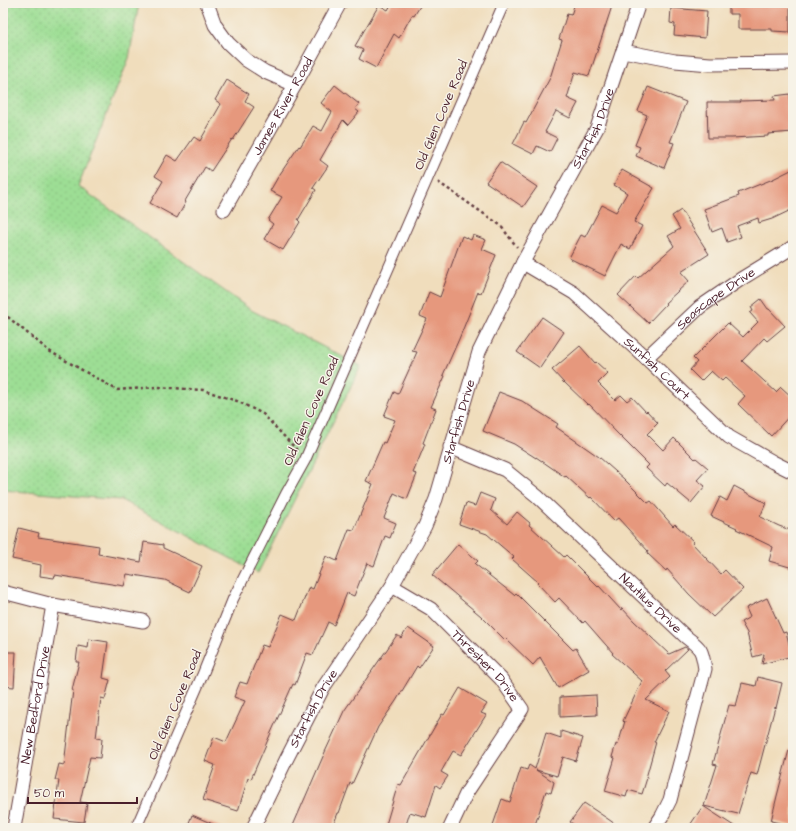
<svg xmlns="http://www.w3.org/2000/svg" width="796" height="831" font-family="'Architects Daughter',sans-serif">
<defs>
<pattern id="grass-dots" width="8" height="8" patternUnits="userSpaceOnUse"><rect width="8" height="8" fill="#9dde94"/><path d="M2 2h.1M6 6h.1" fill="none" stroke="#89be80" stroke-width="1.8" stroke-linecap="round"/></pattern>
</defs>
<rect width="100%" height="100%" fill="#f7f3e8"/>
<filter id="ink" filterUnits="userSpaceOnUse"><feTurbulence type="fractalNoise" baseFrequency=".025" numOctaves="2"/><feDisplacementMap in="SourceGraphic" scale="8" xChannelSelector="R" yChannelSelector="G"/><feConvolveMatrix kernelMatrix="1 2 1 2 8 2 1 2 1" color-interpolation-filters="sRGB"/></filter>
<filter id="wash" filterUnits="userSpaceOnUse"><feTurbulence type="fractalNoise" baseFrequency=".012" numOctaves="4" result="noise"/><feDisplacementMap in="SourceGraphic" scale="16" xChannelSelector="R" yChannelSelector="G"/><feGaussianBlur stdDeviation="0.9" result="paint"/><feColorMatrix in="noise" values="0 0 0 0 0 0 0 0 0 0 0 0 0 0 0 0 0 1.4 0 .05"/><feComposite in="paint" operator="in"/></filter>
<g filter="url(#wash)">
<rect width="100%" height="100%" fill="#f0ddbc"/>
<!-- grass -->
<polygon fill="url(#grass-dots)" stroke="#747e60" points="3,3 139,3 129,58 78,186 251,310 361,366 258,573 121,500 3,490"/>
<g id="blocks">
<!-- building -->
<g fill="#e6987d">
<polygon points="391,3 422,3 414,16 412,15 399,38 394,34 376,68 359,59 363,50 355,46 379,5 388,10 392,3"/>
<polygon points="575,3 613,3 589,76 575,72 567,98 578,103 570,118 556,111 545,132 557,138 550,152 537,146 533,154 513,144 524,122 526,123 550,78 562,40 559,39 567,14 571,15"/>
<polygon points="729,3 790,3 790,32 772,31 772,29 738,29 738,14 729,14"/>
<polygon points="671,8 707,11 705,38 674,35 675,24 670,23"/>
<polygon points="227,80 249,94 245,101 254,107 233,140 232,139 211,171 205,167 185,201 186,202 177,218 150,203 163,181 155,176 167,155 177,161 194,137 200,141 221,104 215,100"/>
<polygon points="335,85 359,104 355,109 359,112 348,125 343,120 320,160 328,166 313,188 316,190 298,220 300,222 283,250 264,239 273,224 268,220 282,197 270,191 278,177 299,146 300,147 313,126 322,131 332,112 321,103"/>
<polygon points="648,87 686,102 670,142 674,143 664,168 636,156 640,147 635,145 647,115 638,111"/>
<polygon points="790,94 791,110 793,110 793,132 768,134 768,136 732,138 708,138 707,102 741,102 740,101 775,100 774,96"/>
<polygon points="500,162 537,187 523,207 486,182"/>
<polygon points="793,169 793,209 772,219 759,223 758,218 737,226 741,237 727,242 722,228 712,232 704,209 739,196 738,193 773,179"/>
<polygon points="622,170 654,188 634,222 642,226 630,249 621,244 605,276 569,258 581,235 585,237 602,205 616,212 627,193 614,185"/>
<polygon points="681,210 709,254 681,272 689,281 665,303 666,304 648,323 618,295 636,276 638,278 674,246 668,236 680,229 672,216"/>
<polygon points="473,235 486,240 482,249 496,255 481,293 478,292 459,339 443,375 445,376 431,407 436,409 423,443 425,444 413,473 417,474 407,499 394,493 384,518 396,523 390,538 385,536 374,566 367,563 354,596 347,593 334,625 328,622 313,655 307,653 295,685 293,684 270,735 251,779 248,778 238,811 203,800 215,765 205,761 214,737 226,742 245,701 234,697 240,682 247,684 262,645 268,647 282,614 296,620 309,587 313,589 326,556 337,561 349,529 354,530 373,484 366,481 383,442 385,443 395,420 384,416 394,392 398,394 417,352 412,351 427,319 420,316 429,292 440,297 462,236 471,240"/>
<polygon points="761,299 768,309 769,309 785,326 767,341 764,338 742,361 776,392 781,387 793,398 793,412 771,436 738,404 745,396 725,378 722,381 711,371 701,381 690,370 697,362 693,358 728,323 743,337 758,322 750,313 753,311 751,307"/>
<polygon points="542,317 564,332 540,368 517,352"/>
<polygon points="580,346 595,363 596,362 608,373 598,383 615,400 621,395 627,401 632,397 646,412 647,411 658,423 647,434 663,450 674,438 695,459 696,458 708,468 697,480 705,486 691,503 667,483 665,486 646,468 649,465 617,433 589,404 588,405 564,382 564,383 552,370"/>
<polygon points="499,392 522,401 558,424 556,427 599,457 624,479 648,503 651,501 673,526 675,524 694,542 692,543 721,574 725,570 743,589 713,617 689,594 667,569 666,571 647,553 648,551 618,518 614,521 591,497 590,498 566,476 565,477 536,457 536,458 514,444 483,431"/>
<polygon points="734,486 766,503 760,517 779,526 793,531 793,568 769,561 773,547 736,529 737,528 711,516 720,497 727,501"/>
<polygon points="480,493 495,499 491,510 507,524 517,512 530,523 529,525 564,557 566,555 598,587 599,586 621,610 622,608 634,621 669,654 685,647 688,649 665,671 670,677 646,700 669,711 654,742 656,742 646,778 647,778 642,794 628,790 626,797 605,791 615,758 612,757 616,744 618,745 625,721 624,722 623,721 642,681 612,654 613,653 585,621 583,623 559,598 555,602 537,583 538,582 512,559 514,557 487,534 459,524 466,503 475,506"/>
<polygon points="19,528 39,533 38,537 99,546 98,554 141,562 144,542 163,545 163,548 202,566 190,592 165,580 127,574 124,586 55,575 54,578 40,576 41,565 12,559"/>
<polygon points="458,544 478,561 475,564 514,595 516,593 573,650 576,648 589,670 558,688 540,657 533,665 506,639 505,640 481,616 432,575"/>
<polygon points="767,598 783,633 786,632 792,656 762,664 764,654 753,657 747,633 741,622 750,617 746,608"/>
<polygon points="408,628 434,646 419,668 417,666 396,701 378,727 352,784 350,783 339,813 338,813 332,828 292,828 325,752 344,711 397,635 401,638"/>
<polygon points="89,639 108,642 103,678 110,680 105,699 101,698 96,738 102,739 100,758 90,757 80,802 87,803 84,822 54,819 59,780 55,780 59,764 64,765 73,690 72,690 79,662 76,662 78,646 88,648"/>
<polygon points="3,652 16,652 14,687 3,686"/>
<polygon points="758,677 782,683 776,708 775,707 757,775 751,773 738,814 704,806 717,765 713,764 729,705 736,706 742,683 756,686"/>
<polygon points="460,688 487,704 481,713 486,715 461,755 453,751 441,772 448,776 440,788 436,785 426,817 410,812 405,828 385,828 398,784 401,785 442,714 444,715"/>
<polygon points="596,695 597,715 560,717 560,697"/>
<polygon points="561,731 583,738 576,761 563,757 557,776 536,770 554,782 551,793 546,791 534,828 492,828 502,799 510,802 521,768 527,770 529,765 535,769 546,733 561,738"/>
<polygon points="789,750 793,750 793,826 771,821 777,796"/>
<polygon points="584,803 605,817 621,828 579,828 570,822"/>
<polygon points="703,806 737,828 688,828"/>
<polygon points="192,815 222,828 187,828"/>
</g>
</g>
</g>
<g filter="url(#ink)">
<use href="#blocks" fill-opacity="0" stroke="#633c41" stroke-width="1"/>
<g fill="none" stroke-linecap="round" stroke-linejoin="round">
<defs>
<polyline id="pedestrian" points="136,828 202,676 233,599 286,494 305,460 504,3"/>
<g id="minor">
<polyline points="207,3 215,25 228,43 246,60 265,72 295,85"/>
<polyline points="623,51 675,61 710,64 793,63"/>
<path id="s1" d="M224 210 295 85 340 3"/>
<path id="s2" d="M523 262 525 264 574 293 646 358 729 437 773 462 793 472"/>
<path id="s3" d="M646 358 700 307 741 279 793 247"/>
<path id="s4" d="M450 447 505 470 537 496 686 637C702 649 702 650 705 669L670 800 662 816 654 828"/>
<path id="s5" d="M392 586 431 609 501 679 522 709 467 792 450 828"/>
<polyline points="3,592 53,605 143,621"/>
<path id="s6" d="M14 828 53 605"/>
<path id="s7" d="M253 828 286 760 323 688 392 586 425 526 436 499 479 352 523 262 597 128 639 3"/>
</g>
</defs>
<!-- pedestrian casing -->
<use href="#pedestrian" stroke="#633c41" stroke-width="12"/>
<!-- minor casing -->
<use href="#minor" stroke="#633c41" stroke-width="15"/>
<!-- path -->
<g stroke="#633c41" stroke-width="2.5" stroke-dasharray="3 3" stroke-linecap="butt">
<polyline points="438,182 500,225 517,247"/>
<polyline points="3,313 49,351 117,390 157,387 203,390 237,401 263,414 297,450"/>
</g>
<!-- pedestrian -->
<use href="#pedestrian" stroke="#fff" stroke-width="10"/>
<!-- minor -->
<use href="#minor" stroke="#fff" stroke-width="13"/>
</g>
</g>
<g text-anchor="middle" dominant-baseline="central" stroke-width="3" stroke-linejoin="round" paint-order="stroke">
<!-- street labels -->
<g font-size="13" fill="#4a1f2b" stroke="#f7f3e8">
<text stroke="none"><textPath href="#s1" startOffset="119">James River Road</textPath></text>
<text transform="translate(441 115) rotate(-67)">Old Glen Cove Road</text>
<text stroke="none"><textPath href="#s7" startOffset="782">Starfish Drive</textPath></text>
<text stroke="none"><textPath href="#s3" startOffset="92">Seascape Drive</textPath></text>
<text stroke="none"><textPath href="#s2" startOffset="172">Sunfish Court</textPath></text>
<text transform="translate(311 411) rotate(-66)">Old Glen Cove Road</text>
<text stroke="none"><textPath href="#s7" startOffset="458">Starfish Drive</textPath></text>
<text stroke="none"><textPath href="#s4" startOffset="257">Nautilus Drive</textPath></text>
<text stroke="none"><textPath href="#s5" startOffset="124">Thresher Drive</textPath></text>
<text stroke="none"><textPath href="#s6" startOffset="125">New Bedford Drive</textPath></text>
<text transform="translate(175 705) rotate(-67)">Old Glen Cove Road</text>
<text stroke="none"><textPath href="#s7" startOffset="134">Starfish Drive</textPath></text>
</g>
</g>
<!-- margin -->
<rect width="796" height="831" fill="none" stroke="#f7f3e8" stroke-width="16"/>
<!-- scale -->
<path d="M28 797v6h109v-6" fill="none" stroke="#4a1f2b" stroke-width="2"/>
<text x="34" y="797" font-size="12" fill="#4a1f2b" stroke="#f7f3e8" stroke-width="3" paint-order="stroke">50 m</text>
</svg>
